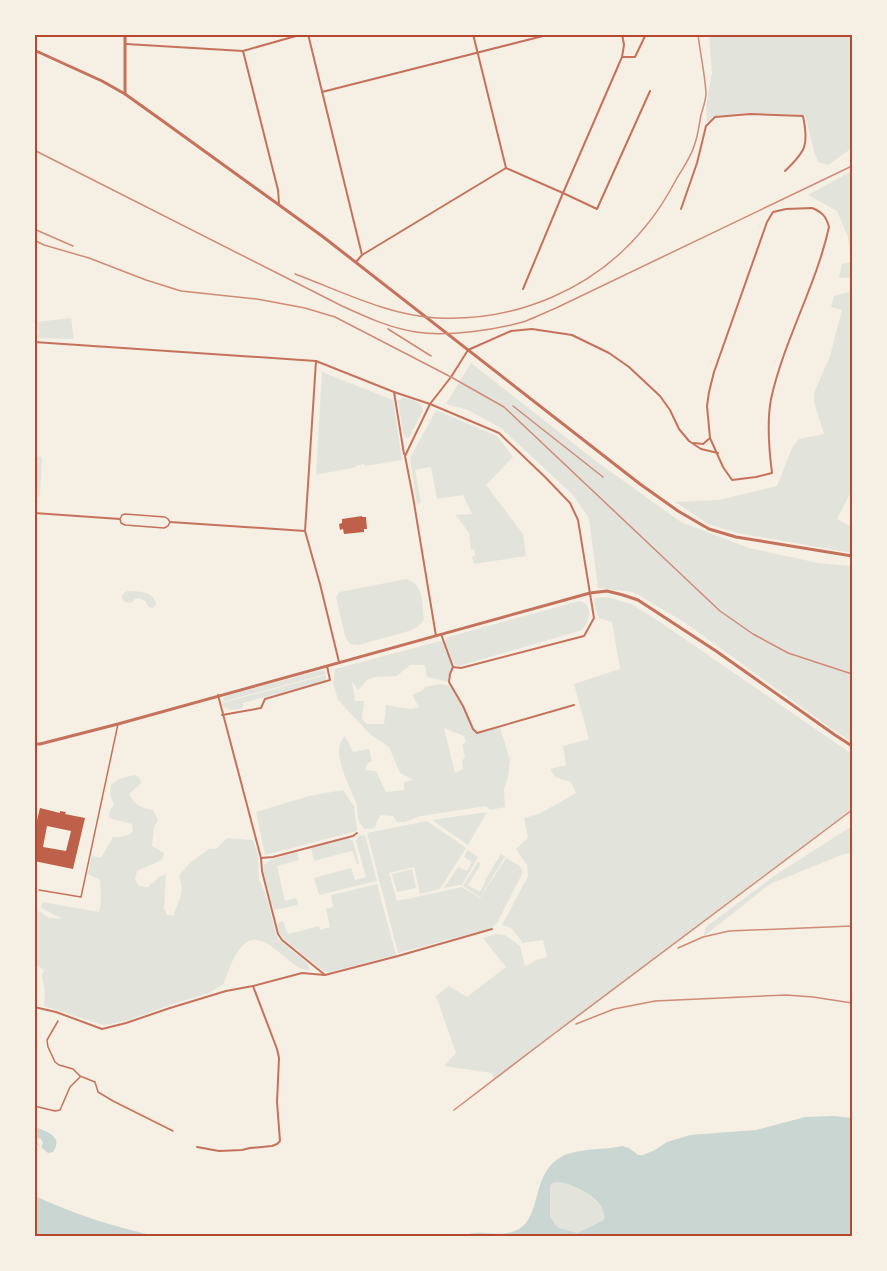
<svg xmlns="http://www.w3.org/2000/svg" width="887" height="1271" font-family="Barlow,sans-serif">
<rect width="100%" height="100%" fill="#f6efe4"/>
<!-- green -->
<g fill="#e2e4dc" fill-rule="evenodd">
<polygon points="709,35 852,35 852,148 828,165 818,162 814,151 805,115 745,113 714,116 707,122 706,107 712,72"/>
<polygon points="852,171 852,490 837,519 850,526 852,542 852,553 737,533 708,524 675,502 719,500 777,486 792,448 799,439 824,434 814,402 814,393 830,356 842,310 831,307 834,296 849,292 850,278 839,278 842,264 851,262 848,237 837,211 808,195"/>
<polygon points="71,318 74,339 35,338 35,334 39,333 37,322"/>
<polygon points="471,363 597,462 681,522 749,548 818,563 852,566 852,742 832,729 684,622 633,592 598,588 589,518 572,494 501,428 468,410 446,404"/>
<polygon points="322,372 393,400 402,460 365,466 364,464 356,466 356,467 316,475"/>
<path d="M403 397C411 400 422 401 423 411L409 437 406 438 404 436 398 401Z"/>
<polygon points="436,410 497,436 513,457 486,485 523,534 526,556 474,564 472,557 475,556 474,549 471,550 469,533 456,515 472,514 463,495 437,499 431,467 415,470 421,502 417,505 410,458"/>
<polygon points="40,456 42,458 40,496 36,498 35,497 36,459"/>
<path d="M406 579C424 584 422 603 424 620L418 627 409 631 359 645 350 644 345 636 336 597 340 592Z"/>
<path d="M127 591C139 592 153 590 156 604L153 608 149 607 145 601 140 598 135 599 131 603 124 602 122 598V595Z"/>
<polygon points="607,597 631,604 654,618 852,754 852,810 551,1036 494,1080 492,1073 444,1066 456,1053 436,996 449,986 467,997 506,967 483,938 497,934 505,935 520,946 525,966 539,959 547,957 543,940 523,943 511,928 502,925 528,876 527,865 516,849 528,838 524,818 539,814 576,793 571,782 555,777 550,769 566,765 563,746 589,739 574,684 620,669 612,622 599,618 596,611 594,598"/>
<path d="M579 601C594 603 590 621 582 630L459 666 454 664 447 649 453 667 449 682 427 677 425 665H410L397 676 376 677 367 680 358 690 352 681 355 701H364L362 719 367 724H384L386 705 411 709 419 707 412 695 423 690 425 687 439 684 452 686 463 706 473 729 476 732 500 727 510 760 508 777 504 789 505 807 490 810 486 806 421 816 405 822H397L393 816 381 815 377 821 375 828 365 829C355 819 359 815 356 803 350 785 329 752 345 736L353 752 369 749 372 761 368 763 365 770 376 771 386 792 404 790V782L413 780 400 773 389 747 370 734 338 700 333 682 335 669 444 640 445 644V640L448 637ZM444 728 464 736 466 742 462 745 465 757 462 761 463 769 455 773Z"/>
<polygon points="322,670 325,671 326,674 222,702 225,696"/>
<polygon points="326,675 326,678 324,681 243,703 243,708 230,710 223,707 222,703"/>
<path d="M134 775 139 777 141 783 129 794C135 805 141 808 153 810L158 820 154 827 152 846 164 853 162 860 137 871 135 880 139 886 148 887 159 877 166 874 164 908 167 915H174C179 897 185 895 179 875L191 862 209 849H216L227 838 253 840 258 855 259 879 267 898 276 935 280 941 307 963 310 970C299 970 293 964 285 957 278 952 270 944 261 941 240 933 229 969 224 984L209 993 170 1005 126 1021 103 1025 44 1006 45 992 42 975 44 970 35 964V911L41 912 49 918 63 919 47 911 41 907 42 902 99 912 101 902 100 880 88 874 92 856 101 858 113 837C120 837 129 837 133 831L132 824 109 818 110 810 114 805 110 795 111 785 119 779Z"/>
<polygon points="343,790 354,806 357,831 265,855 256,812 309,796"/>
<polygon points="487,812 468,845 432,820"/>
<polygon points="427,821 466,848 440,889 420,894 414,867 389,873 397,901 462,887 480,898 506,858 520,866 523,872 497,923 492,928 398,953 367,833"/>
<polygon points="852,826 852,853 844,854 770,884 703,937 706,927 774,876"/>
<polygon points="365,835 377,881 319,895 314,878 351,868 355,880 366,877 356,841 358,836"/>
<polygon points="348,838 353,841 359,864 357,865 353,852 351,851 314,861 311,848"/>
<polygon points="468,850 478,857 462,885 459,885 444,888 458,867 467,871 472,862 464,857"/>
<polygon points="297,852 299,860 277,866 285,901 296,898 298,903 297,905 274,910 263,870 264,865 270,860"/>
<polygon points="501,854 505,857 480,897 463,886 478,862 481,864 468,885 480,892 486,881 485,880"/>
<polygon points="412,869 416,888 397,892 392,874"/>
<polygon points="377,884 396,955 330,972 324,972 284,939 279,933 277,923 283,921 288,934 319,926 320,930 330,927 326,909 333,907 331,895"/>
<polygon points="557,1182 563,1182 586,1191 604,1209 606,1215 604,1220 577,1233 559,1228 554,1223 550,1216 550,1187 552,1183"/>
</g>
<!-- water -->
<g fill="#c9d6d2" fill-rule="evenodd">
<path d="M834 1116 852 1118V1236H460C464 1235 469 1234 473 1233 489 1232 505 1237 519 1229 542 1216 531 1171 563 1156 579 1148 604 1150 622 1146L629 1148 638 1155H643L655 1150 667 1142 690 1135 756 1130 805 1117ZM557 1182C573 1182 609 1201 604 1220L577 1233 559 1228 554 1223 550 1216V1187L552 1183Z"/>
<path d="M34 1127C47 1131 64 1137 53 1152L48 1153 41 1147 43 1143 41 1139 37 1138 36 1139 40 1147 35 1143Z"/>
<path d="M35 1196C73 1214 115 1227 156 1236H35Z"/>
</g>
<!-- building -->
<g fill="#bf614a" fill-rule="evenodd">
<polygon points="362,516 362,517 366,517 367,529 364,529 364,532 344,534 343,529 340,530 339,524 342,523 342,519"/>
<path d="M40 808 60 813V811L66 812 65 814 85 818 73 869 34 861V832ZM47 826 71 831 66 851 43 847Z"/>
</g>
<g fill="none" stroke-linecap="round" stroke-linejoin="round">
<!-- service -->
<g stroke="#c5725c" stroke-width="1.5">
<polygon points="125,514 165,517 168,519 170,522 168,526 164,528 125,525 121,523 120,519 122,515"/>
<polyline points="39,890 81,897 118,724"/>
<polyline points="58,1021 47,1040 48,1047 55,1062 59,1065 73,1069 80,1076 95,1082 98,1092 113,1101 173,1131"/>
<polyline points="34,1106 55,1111 60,1110 70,1087 80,1077"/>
</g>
<!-- minor -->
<g stroke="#c5725c" stroke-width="2">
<polyline points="308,34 362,255"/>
<polyline points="473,34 506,168"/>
<polyline points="126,44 243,51 303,34"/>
<polyline points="243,51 278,190 279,203"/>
<polyline points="622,57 635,57 646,34"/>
<polyline points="322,92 551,34"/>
<path d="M812 208C822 212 826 216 829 227 816 286 784 340 771 399 767 421 769 450 772 473L756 477 732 480 723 467 710 438 707 406 709 392 714 372 767 222 773 212 786 209Z"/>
<path d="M681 209 697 163 706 126 715 117 750 114 803 116C809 145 806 151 785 171"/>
<polyline points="356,262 362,255 506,168 563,193 622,57 624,45 622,34"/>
<polyline points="523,289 563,193 597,209 650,91"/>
<polyline points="34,342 316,361 394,392 430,404 499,433 545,477 570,503 578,520 594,618 584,636 461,668 453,667"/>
<polyline points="316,361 305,531 320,584 339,662"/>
<polyline points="394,392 404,454"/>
<polyline points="694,443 703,444 710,438"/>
<polyline points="34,513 120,519"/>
<polyline points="170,522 305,531"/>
<polyline points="441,634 453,667 450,674 449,682 463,706 473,729 477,733 574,705"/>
<polyline points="436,636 413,497 405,456 430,404 451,377 468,350 511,331 532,329 572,335 609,353 629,367 660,396 670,410 679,429 689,441 701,449 718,453"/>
<polyline points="218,695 261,858 262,871 278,934 282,940 325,975"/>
<polyline points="222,715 261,708 265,699 330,680 327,666"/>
<polyline points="261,858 273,857 353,836 357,833"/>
<polyline points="34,1007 56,1012 102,1029 126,1023 170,1008 226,991 253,986 302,973 325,975 398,956 492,929"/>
<polyline points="197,1147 219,1151 242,1150 250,1148 272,1146 277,1144 280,1141 277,1102 279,1058 277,1049 253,986"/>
</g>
<!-- tertiary -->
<g stroke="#c5725c" stroke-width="3">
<polyline points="34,50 102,81 125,94 160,119 322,236 640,484 678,511 709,529 736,537 852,556"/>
<polyline points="125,94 125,34"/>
<polyline points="34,744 40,744 118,724 590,593 607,591 623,595 638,600 716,651 835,735 852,746"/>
</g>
<!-- rail -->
<g stroke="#cf8b77" stroke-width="1.5">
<path d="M34 150 342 306C366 317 390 328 416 332 447 337 496 330 526 321 536 317 546 312 556 308L852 166"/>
<polyline points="34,229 73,246"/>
<polyline points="34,240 44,245 89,258 146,280 181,291 257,299 305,308 335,317 451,377 504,407 720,611 753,634 788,653 852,674"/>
<path d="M295 274C341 291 387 315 437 318 516 322 595 289 645 227 658 212 668 195 677 178 683 168 691 157 694 146 698 136 699 125 701 115 703 108 706 100 706 93 705 74 700 53 698 34"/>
<polyline points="388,329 431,356"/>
<polyline points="513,406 603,477"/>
<polyline points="678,948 703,937 729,931 852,926"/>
<polyline points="576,1024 614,1009 655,1001 786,995 813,997 852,1003"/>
<polyline points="454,1110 551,1036 852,810"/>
</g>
</g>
<!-- border -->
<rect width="887" height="1271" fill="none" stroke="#f6efe4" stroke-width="72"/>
<rect x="36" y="36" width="815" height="1199" fill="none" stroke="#b5482f" stroke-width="2"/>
</svg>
